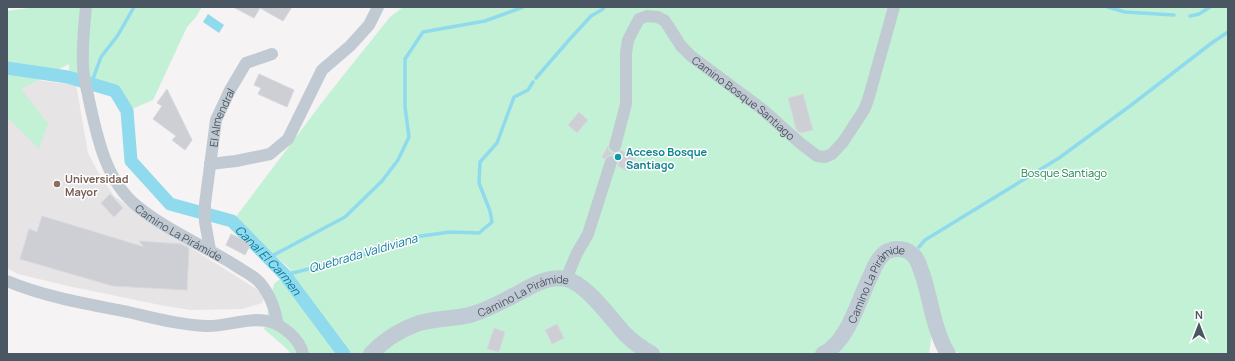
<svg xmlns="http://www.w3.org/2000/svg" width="1235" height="361" font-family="Manrope,sans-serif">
<rect width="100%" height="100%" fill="#f5f3f3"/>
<!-- education -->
<polygon fill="#e6e4e5" points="7,76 59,83 76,84 88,153 98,172 114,196 161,229 258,290 264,297 262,303 242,309 191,310 165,306 68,286 18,274 7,268"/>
<!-- green -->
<g fill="#c3f1d5">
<polygon points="37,7 202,7 196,17 187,27 153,100 127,111 115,91 76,84 69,69 69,64 21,89 48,124 39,149 7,117 7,11"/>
<polygon points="403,7 1228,7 1228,354 960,354 951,348 936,302 929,354 291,354 287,349 264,329 274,284 291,270 235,218 330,92 390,17"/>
</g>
<!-- water -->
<polygon fill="#90daee" points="208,14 224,25 219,33 203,22"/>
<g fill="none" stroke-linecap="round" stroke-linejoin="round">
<!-- stream -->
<g stroke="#90daee" stroke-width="3.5">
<polyline points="1108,7 1125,12 1174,15"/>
<polyline points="1190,16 1199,14 1210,7"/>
<polyline points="536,78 569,40 591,16 603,9 604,7"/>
<polyline points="91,84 101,57 118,35 134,7"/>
<polyline points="919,247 925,240 1059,158 1130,106 1213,42 1228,32"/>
<polyline points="268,258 345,217 382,181 398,160 409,137 405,107 405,59 423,32 485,21 523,7"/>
<polyline points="285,275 374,252 414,237 450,232 479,233 492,222 490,211 479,183 480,162 497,143 514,97 528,90 533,82"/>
</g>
<!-- canal -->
<path stroke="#90daee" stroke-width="13" id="s1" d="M7 68 68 77 115 91 127 111 131 161 170 204 232 221 285 275 344 354"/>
</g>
<!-- building -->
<g fill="#cdcfd5" stroke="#d7d9de">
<polygon points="233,7 292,7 283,21 260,8 254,18"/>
<polygon points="259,74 294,90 287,107 258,94 261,88 254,85"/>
<polygon points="167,89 192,140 185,150 172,140 176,136 153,119 162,106 157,103"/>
<polygon points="803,94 813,130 800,133 796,129 788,98"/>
<polygon points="579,112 588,120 577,133 568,125"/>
<polygon points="608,146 609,151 613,153 617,153 621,150 635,157 627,171 618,166 618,160 614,155 609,155 604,159 602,157"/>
<polygon points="110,194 123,208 114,217 101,203"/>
<polygon points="42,216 144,247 139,241 181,244 189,248 187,290 113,286 20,259 29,229 37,232"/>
<polygon points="231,234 251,244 245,255 226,245"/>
<polygon points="557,324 564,338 552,344 545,330"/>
<polygon points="494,328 505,332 499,352 487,349"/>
</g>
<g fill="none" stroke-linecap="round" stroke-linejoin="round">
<!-- street -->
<g stroke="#c1cad2" stroke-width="12">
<path id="s2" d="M86 7C84 26 82 45 83 65 83 76 87 89 89 100 97 137 106 181 137 206 165 229 202 245 233 264 240 269 249 273 256 279 269 290 275 309 278 325"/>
<path id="s3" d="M615 146 626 104V53L628 40 639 19 647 16 658 17 665 21 681 46 691 56 762 109 800 143 817 156 825 157 832 154 843 142 864 110 868 100 894 7"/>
<polyline points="210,164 236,161 270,154 288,139 322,70 350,46 369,25 378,7"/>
<path id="s4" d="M210 250 205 222V204L216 120 230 90 246 63 272 54"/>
<polyline points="566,279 577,253 588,234 611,162"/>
<path d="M7 281C45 297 87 304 128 312 154 318 180 325 206 326 225 327 248 317 267 321 282 324 300 339 303 354"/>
</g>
<!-- secondary -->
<g stroke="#c1cbd6" stroke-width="16">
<path id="s5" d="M371 354C383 341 398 331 414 325 433 317 454 320 473 314 487 310 501 302 515 295 530 287 547 275 566 279 586 283 611 319 625 334 633 342 643 349 652 354"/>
<path id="s6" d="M823 354C849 341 858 300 871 275 874 267 879 257 886 252 895 247 907 248 914 256 919 261 920 269 923 276 931 301 934 331 948 354"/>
</g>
</g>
<!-- markers -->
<circle fill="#0f9aa8" stroke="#fff" stroke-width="1.5" cx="618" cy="157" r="4"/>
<circle fill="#8d6e63" stroke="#fff" stroke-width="1.5" cx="57" cy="184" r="4"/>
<g text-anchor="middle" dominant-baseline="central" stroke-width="3" stroke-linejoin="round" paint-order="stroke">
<!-- street labels -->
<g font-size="11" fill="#4a5661" stroke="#fff">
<text stroke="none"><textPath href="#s3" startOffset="270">Camino Bosque Santiago</textPath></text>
<text stroke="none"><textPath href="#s4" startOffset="135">El Almendral</textPath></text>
<text stroke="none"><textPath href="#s2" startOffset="262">Camino La Pirámide</textPath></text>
<text stroke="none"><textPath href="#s6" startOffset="92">Camino La Pirámide</textPath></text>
<text stroke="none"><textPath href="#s5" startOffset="167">Camino La Pirámide</textPath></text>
</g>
<!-- culture labels -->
<g font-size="11" font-weight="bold" fill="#0d838f" stroke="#fff" text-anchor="start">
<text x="626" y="151">Acceso Bosque<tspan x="626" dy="13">Santiago</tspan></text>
</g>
<!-- park labels -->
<g font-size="11" fill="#17864f" stroke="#fff">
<text x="1064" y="172">Bosque Santiago</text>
</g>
<!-- education labels -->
<g font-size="11" font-weight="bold" fill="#785e54" stroke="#fff" text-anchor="start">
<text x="65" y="178">Universidad<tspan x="65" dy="13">Mayor</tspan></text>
</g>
<!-- water labels -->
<g font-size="12" font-style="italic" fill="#0c7c9b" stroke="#fff">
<text transform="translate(363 253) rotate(-16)">Quebrada Valdiviana</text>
<text stroke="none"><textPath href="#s1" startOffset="360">Canal El Carmen</textPath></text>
</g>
</g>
<!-- border -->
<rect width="1235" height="361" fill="none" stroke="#4a5661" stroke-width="16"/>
<!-- north arrow -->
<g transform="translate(1199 325)" stroke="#ffffff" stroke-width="3" paint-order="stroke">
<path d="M0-3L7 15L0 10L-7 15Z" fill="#4a5661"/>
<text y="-6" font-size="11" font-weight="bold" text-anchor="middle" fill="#4a5661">N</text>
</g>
</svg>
